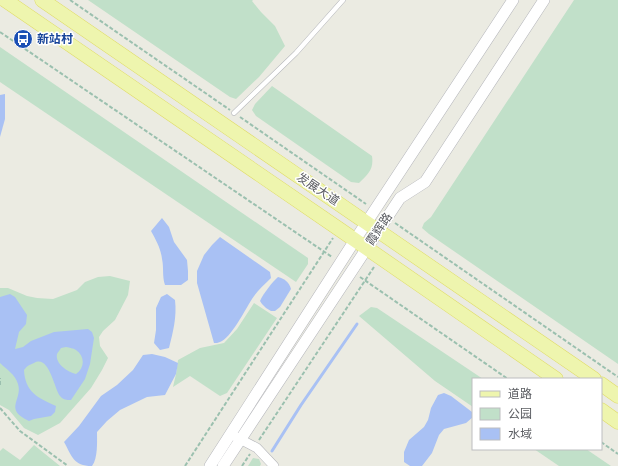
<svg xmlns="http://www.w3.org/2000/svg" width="618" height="466" font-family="Karla,'Noto Sans SC',sans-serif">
<rect width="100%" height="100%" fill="#ebebe2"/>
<!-- green -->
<g fill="#c1e0c9">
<polygon points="88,0 253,0 252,1 261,12 275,26 285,46 259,77 236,99 230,97"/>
<polygon points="574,0 618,0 618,364 429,234 422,228 424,223 431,217"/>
<polygon points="0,47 308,258 308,264 296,282 0,82"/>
<path d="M272 86 372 156C374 170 368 174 359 183L351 182 256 116 252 110 255 104Z"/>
<polygon points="110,276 130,281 128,295 115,320 103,331 99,337 100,346 108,358 102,370 91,388 60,423 38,435 24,428 9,410 0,405 0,288 8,288 27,296 37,298 53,299 77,290 85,282 98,277"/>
<polygon points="254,303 277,318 227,393 220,396 190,376 173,387 176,374 178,360 200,348 224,343 237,329"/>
<polygon points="371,307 377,308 483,379 473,379 473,407 435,381 359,316"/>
<polygon points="34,445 60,466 0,466 0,451 3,448 20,460"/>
<polygon points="534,449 586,449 611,466 559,466"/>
<polygon points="253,458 259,459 261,464 260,466 248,466"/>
</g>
<!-- water -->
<g fill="#a9c1f4" fill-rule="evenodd">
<polygon points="5,94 5,119 0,137 0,95"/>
<path d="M162 218 169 227 174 242 187 260 188 271V280L181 285H165C162 276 164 268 162 259 161 249 156 240 151 231Z"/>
<path d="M220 237 270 272 271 278C264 285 257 291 252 299 245 310 231 338 220 342 218 343 216 343 214 343L197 283V271L204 255 212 245Z"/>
<path d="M278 277C285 279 289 282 291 289L280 307 275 311H271L266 308 262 304 260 301C263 294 273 281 278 277Z"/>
<path d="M10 294 15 297 27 315 26 324 19 332 15 349 23 347 31 341 54 332 88 329 92 332 94 338 90 364 85 379 71 400C67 400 63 400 60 396 54 388 49 354 34 363 29 365 27 366 24 370 25 392 38 398 56 406L55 412 51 416 34 419 29 421C3 409 23 400 18 384 15 374 7 370 0 363V297ZM66 347C70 348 73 348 76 350 85 356 85 368 76 374 68 372 55 364 57 354 58 352 60 350 61 348Z"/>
<path d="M167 294 175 300C177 317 173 332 169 348L160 350 154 343 156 330V308L161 297Z"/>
<path d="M152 354 165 357 178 363 176 374 165 395 147 397 120 410 107 421 97 432C97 442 98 458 92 466 73 466 72 456 64 442L79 426 101 396 117 385 133 370 143 355Z"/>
<polygon points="444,393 451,396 472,412 473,417 466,423 444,429 439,435 432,453 422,466 410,466 404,462 404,452 409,440 424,427 428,420 431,408 438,395"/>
</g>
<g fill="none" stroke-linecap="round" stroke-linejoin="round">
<!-- stream -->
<polyline stroke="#a9c1f4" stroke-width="3" points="272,451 301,405 357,324"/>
<defs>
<polyline id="service" points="234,113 296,53 343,0"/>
<polyline id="minor" points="236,437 257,448 274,466"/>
<g id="tertiary">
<polyline points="210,466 355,240 513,0"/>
<polyline points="223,466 400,198 425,182 544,0"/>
</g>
<g id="primary">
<polyline points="5,0 339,229 556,379"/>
<polyline points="42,0 594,379"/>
<polyline points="601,384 618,396"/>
<polyline points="601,410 618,422"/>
</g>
</defs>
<!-- service casing -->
<use href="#service" stroke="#b5b6bb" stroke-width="5.5"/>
<!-- minor casing -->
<use href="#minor" stroke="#b5b6bb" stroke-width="10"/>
<!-- tertiary casing -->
<use href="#tertiary" stroke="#b5b6bb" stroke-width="12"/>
<!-- primary casing -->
<use href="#primary" stroke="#e0dc67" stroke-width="15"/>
<!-- path -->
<g stroke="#9bc0af" stroke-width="2" stroke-dasharray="4 2" stroke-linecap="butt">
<polyline points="70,0 230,110"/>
<polyline points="0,32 332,257"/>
<polyline points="240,117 366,204"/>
<polyline points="395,223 618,377"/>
<polyline points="360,277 508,379"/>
<polyline points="0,385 0,378"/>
<polyline points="0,408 20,431 68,466"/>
<polyline points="259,440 374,267"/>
<polyline points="601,442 618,454"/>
<polyline points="185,466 333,238"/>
<polyline points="242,466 250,454"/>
</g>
<!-- service -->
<use href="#service" stroke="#fff" stroke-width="4.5"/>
<!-- minor -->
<use href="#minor" stroke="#fff" stroke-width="9"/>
<!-- tertiary -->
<use href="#tertiary" stroke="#fff" stroke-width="11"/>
<!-- primary -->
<use href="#primary" stroke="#eef5ae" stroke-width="14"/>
</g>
<!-- icons -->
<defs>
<symbol id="bus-disc" viewBox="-11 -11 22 22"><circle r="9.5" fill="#1a4fb4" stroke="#fff"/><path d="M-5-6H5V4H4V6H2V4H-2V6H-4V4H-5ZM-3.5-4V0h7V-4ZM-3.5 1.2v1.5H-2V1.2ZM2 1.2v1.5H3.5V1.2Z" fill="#fff"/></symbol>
</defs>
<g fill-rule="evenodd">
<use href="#bus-disc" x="12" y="28" width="22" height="22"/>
</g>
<g text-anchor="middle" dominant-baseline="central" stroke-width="3" stroke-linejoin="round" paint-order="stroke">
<!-- transit labels -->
<g font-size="12" font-weight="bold" fill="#164399" stroke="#fff" text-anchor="start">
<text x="37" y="39">新站村</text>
</g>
<!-- street labels -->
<g font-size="12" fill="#5a5c61" stroke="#fff">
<text transform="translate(318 189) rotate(34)">发展大道</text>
<text transform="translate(379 229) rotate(-56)">霞辉路</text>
</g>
</g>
<!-- legend -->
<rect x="472" y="378" width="130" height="72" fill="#ffffff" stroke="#bdbec0"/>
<rect x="480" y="391" width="20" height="6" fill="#eef5ae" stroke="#bdbec0"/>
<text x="508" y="398" font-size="12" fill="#5a5c61">道路</text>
<rect x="480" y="408" width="20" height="12" fill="#c1e0c9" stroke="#bdbec0"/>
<text x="508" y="418" font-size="12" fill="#5a5c61">公园</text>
<rect x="480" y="428" width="20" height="12" fill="#a9c1f4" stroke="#bdbec0"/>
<text x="508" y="438" font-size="12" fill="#5a5c61">水域</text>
</svg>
